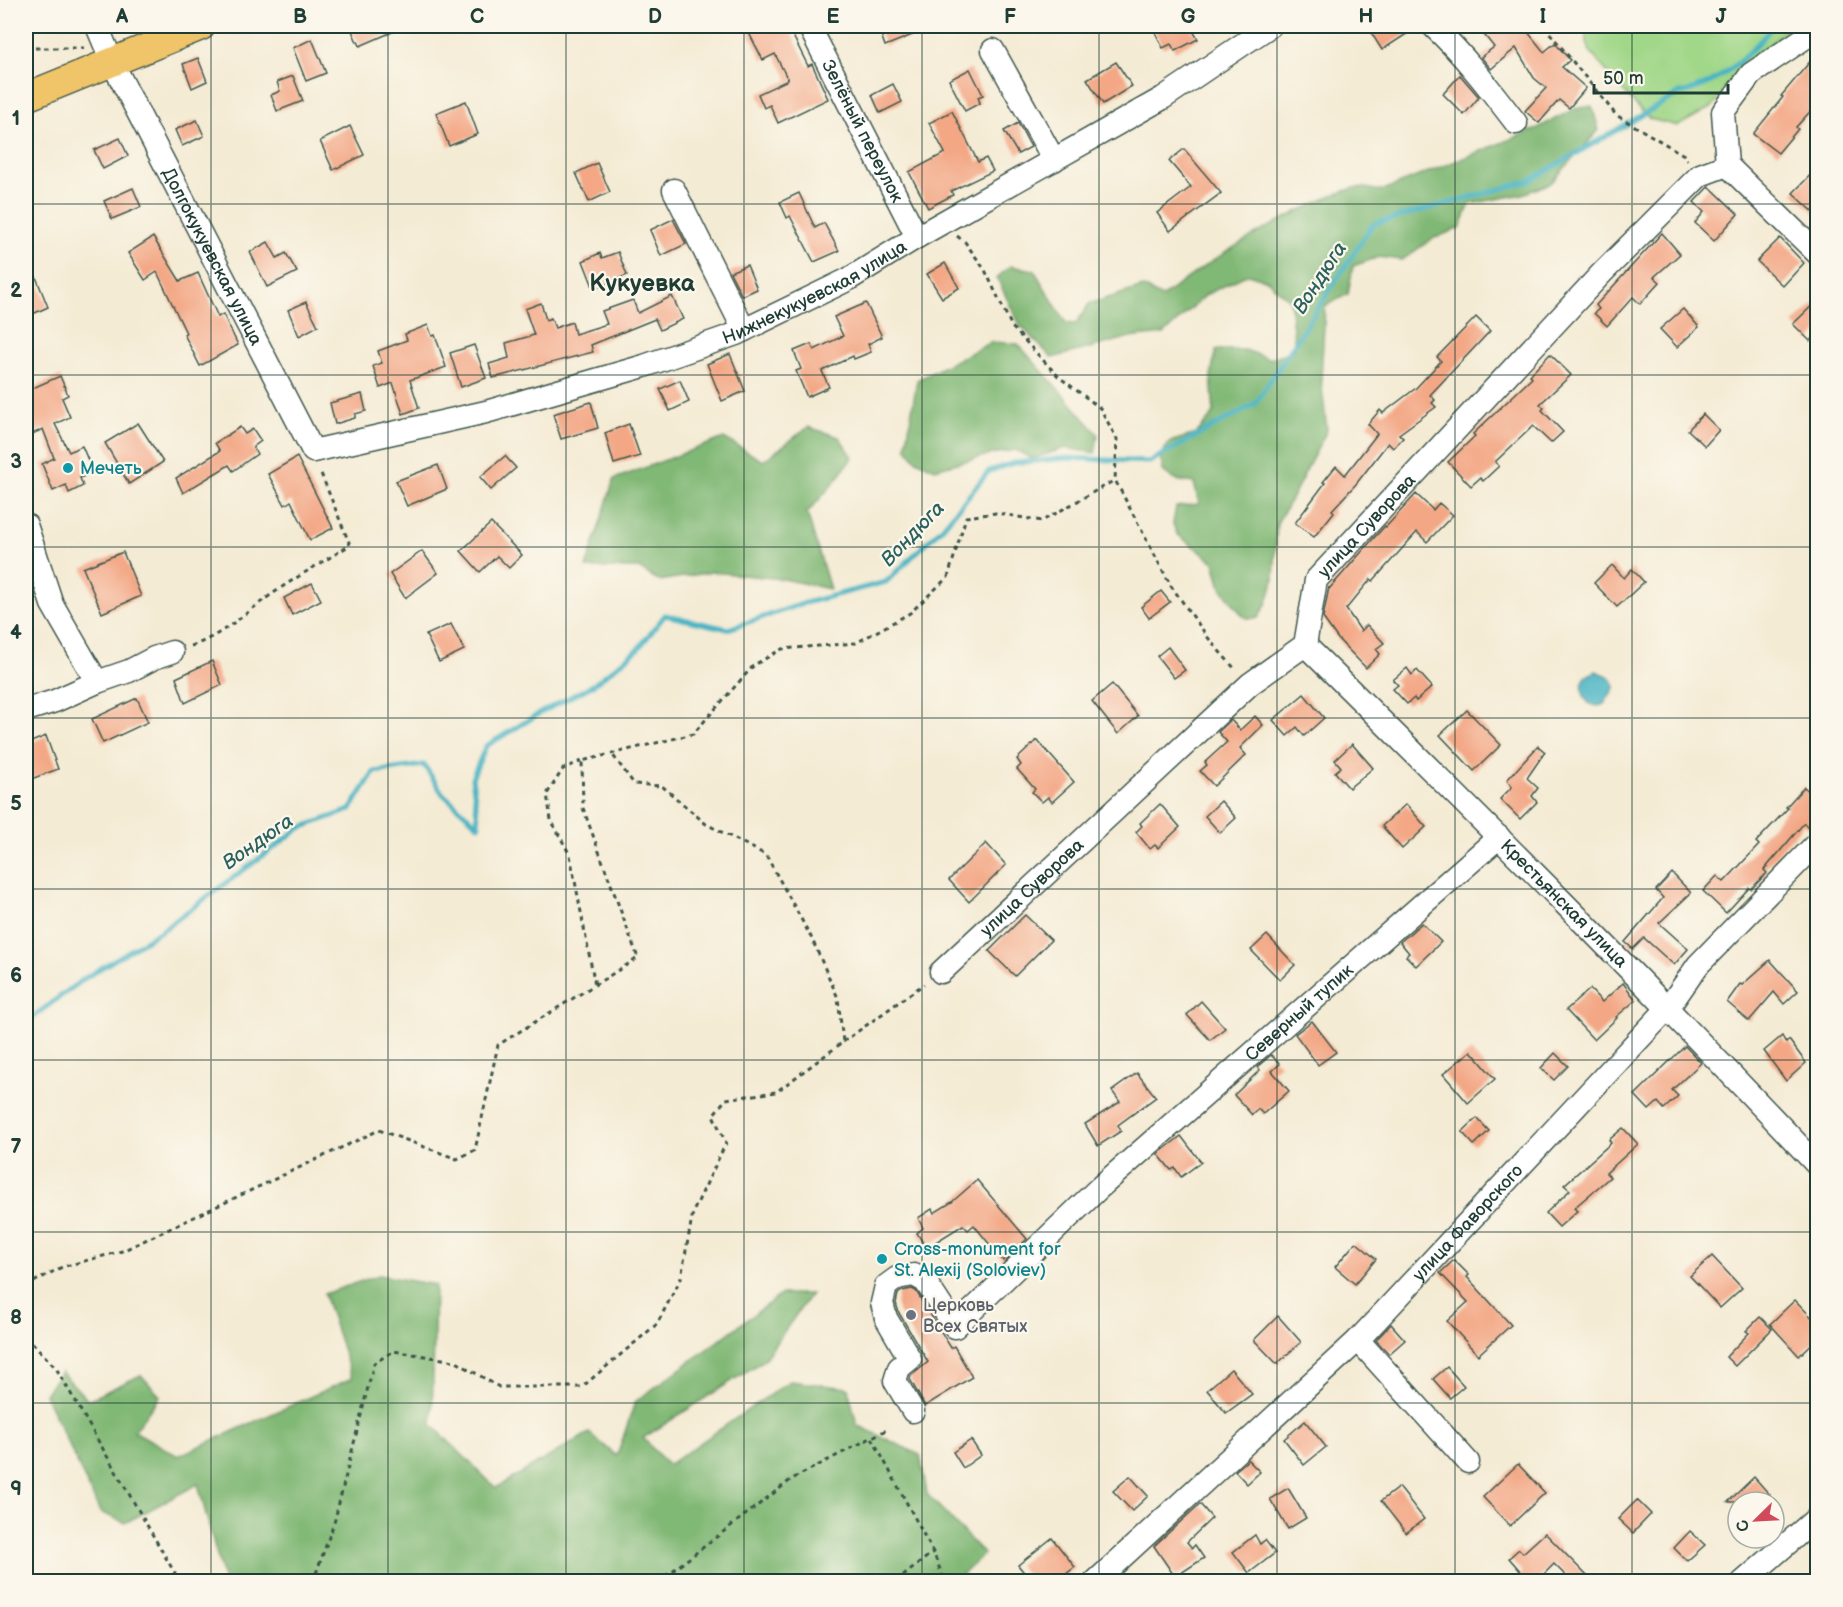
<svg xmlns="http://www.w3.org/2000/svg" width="1843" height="1607" font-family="'Balsamiq Sans',sans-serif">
<rect width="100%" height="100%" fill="#fbf7ec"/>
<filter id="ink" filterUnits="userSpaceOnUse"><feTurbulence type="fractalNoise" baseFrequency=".0167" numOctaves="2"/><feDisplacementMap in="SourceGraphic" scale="12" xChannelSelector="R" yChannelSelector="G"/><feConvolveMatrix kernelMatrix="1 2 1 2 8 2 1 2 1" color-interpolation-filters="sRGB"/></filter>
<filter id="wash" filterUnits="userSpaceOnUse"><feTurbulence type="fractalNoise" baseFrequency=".008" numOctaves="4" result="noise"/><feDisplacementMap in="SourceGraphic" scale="24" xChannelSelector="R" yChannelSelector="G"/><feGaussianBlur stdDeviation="1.35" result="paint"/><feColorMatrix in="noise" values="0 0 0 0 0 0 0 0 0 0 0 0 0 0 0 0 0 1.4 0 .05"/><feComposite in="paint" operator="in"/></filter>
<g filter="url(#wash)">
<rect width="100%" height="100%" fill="#f4ebd4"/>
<!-- green -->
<polygon fill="#a1d788" stroke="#608a5e" stroke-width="1.5" points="1583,26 1790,26 1745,68 1712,107 1678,126 1650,119 1629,98 1590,52"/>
<!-- forest -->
<g fill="#80b874" stroke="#507a54" stroke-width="1.5">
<path d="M1592 106 1599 130 1551 183 1523 194 1470 204 1460 228 1432 239 1402 260 1379 257 1353 266 1348 294 1325 306 1321 379 1327 430 1294 494 1277 523 1274 580 1266 605 1258 618H1248L1243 616 1221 588 1214 562 1177 534 1173 524 1176 507 1199 504 1194 483 1175 480 1163 471 1160 456 1170 442 1196 434 1214 413 1211 376 1216 350H1245L1270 359 1295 349 1290 301 1267 280 1248 274 1207 294 1164 334 1127 338 1052 358 1020 325 997 278 1010 266 1034 270 1066 323 1076 324 1089 304 1143 287 1162 297C1205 264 1250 235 1299 211 1316 203 1335 193 1354 188 1362 186 1373 190 1381 191L1536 129 1574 109Z"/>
<polygon points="992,342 1018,344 1098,434 1095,453 1065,448 1032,459 1016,450 992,454 935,469 916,460 906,447 917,380"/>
<polygon points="808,427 839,437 853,457 831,486 807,513 830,589 783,579 712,572 659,581 639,568 586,568 614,479 724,438 763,461"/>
<polygon points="379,1275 435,1285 432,1425 496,1488 589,1433 617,1456 635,1402 782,1294 811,1294 763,1361 643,1438 668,1465 790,1381 848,1388 857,1425 920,1455 927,1494 984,1554 953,1582 224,1582 198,1484 125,1523 100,1512 45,1394 61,1372 88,1400 141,1375 160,1396 134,1431 178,1456 352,1378 324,1294"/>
</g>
<!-- water -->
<path fill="#47b4c3" stroke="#33787c" stroke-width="1.5" d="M1596 671 1608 676 1613 681 1614 688 1604 704C1585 713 1576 685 1587 676 1588 675 1595 672 1596 671Z"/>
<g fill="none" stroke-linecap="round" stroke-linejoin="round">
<!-- stream -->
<path stroke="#47b4c3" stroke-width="5" d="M26 1022 85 978 164 929 300 828 350 810 374 772 424 765 443 794 479 826 472 778 486 746 542 712 593 685 638 649 665 615 728 629 805 603 886 582 942 528 989 471 1014 463 1069 458 1149 462 1255 404 1373 224 1529 181 1680 93C1720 85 1748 56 1773 26"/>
</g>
<g id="blocks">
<!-- building -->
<g fill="#f3a785">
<polygon points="350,26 406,26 360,46 358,41 357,42"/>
<polygon points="759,26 788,26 808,66 812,64 828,99 778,123 770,105 764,108 758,94 788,80 775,54 763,60 748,31"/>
<polygon points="878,26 935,26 885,46"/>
<polygon points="1152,26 1190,26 1198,39 1175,51 1171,44 1163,48"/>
<polygon points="1367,26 1419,26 1382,50"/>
<polygon points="1477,26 1523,26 1544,52 1555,43 1570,60 1562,67 1586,88 1569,108 1559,100 1539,123 1525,111 1546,88 1534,78 1516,48 1491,69 1481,57 1494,47"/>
<polygon points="312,39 326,73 306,81 293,48"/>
<polygon points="1818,52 1818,103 1796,127 1798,129 1778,153 1753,134 1783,97 1781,96"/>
<polygon points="198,58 207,81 192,88 183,64"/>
<polygon points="1116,62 1132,86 1103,104 1087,79"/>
<polygon points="970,69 983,95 978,97 980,103 965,111 949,80"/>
<polygon points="1460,75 1479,97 1464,115 1443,94"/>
<polygon points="293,76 303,101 277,111 271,95 280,91 277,82"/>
<polygon points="893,84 902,102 880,113 872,95"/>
<polygon points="466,101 478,134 449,146 436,113"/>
<polygon points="952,111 978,162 986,158 993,171 951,191 953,195 928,208 909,172 945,153 929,123"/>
<polygon points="197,120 204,136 182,146 175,130"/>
<polygon points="1018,123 1031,147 1018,154 1004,131"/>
<polygon points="350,126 364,155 333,170 320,141"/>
<polygon points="120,138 128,156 103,169 94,150"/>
<polygon points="1184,149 1221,193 1170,231 1157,213 1191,187 1169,161"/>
<polygon points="597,163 610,192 589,202 576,173"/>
<polygon points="1818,167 1818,216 1793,193"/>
<polygon points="1709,186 1738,214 1714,241 1695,223 1704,212 1694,202"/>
<polygon points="133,188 141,207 112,219 104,201"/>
<polygon points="799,193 815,228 824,223 839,251 814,262 790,216 787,218 780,202"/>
<polygon points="673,219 686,244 661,256 650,230"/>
<polygon points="1662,233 1680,254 1654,277 1660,282 1640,304 1633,297 1607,326 1594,313 1599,309 1596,305"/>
<polygon points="153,237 180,281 198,273 218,317 223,314 238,345 200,366 184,334 186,333 157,272 145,280 128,253"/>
<polygon points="1780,238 1804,263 1783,286 1757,261"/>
<polygon points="268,242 277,258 286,253 297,272 267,287 250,252"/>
<polygon points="26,252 48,307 26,317"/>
<polygon points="618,252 627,275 594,289 583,261 600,253 602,258"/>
<polygon points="945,263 959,288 942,298 927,274"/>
<polygon points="747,265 757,289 742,296 730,272"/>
<polygon points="672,296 683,319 660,330 655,319 591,345 593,352 493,378 489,364 509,358 506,343 534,335 525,309 541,303 546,320 551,318 555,328 572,322 575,334 607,324 602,311 633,300 638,313"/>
<polygon points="1818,300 1818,332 1810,341 1793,324"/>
<polygon points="306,302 318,326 299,336 288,310"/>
<polygon points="866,303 882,337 868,344 871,352 854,359 853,356 822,371 829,387 807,397 796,371 801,369 794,351 811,344 814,350 843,336 834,317"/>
<polygon points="1683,309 1699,327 1677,347 1660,329"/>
<polygon points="1476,317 1490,331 1430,395 1435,400 1432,403 1436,407 1399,434 1403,438 1393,448 1388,443 1356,484 1332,510 1334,512 1314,537 1295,523 1325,483 1323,482 1336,466 1345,475 1377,434 1368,424 1380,410 1383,413 1416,388 1441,361 1437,357"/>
<polygon points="428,325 432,336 435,335 446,367 410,380 419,408 403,414 393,383 380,388 373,366 382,363 378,351 407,340 405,334"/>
<polygon points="474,345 486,378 461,387 450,353"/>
<polygon points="730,354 745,391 722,401 707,364"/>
<polygon points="1550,354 1571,375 1540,404 1544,408 1542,410 1563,432 1551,443 1533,426 1495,462 1499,466 1483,481 1480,478 1471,486 1448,462 1475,436 1473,434 1532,378 1530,375"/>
<polygon points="60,376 68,395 62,398 70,417 55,424 69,452 82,446 93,472 80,478 83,486 69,493 66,485 53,491 42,464 54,458 43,429 26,437 26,391"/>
<polygon points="680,380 689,402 670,411 660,389"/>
<polygon points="362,394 366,411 355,414 355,418 335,424 330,403"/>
<polygon points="591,402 598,428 561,439 553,414"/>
<polygon points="1703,414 1719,430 1705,446 1688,430"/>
<polygon points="138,423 163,462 129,484 105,443"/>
<polygon points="629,424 640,456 614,464 605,433"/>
<polygon points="240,427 245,434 253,429 261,441 253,447 257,454 233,471 229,465 183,493 176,478 220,451 215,443"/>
<polygon points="505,456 516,468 491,490 480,477"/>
<polygon points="297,457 333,528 310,540 291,501 285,505 268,474"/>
<polygon points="438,465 447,489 407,506 396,481"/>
<polygon points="1416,494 1433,510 1439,503 1453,515 1427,542 1417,532 1373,581 1371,579 1346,609 1361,631 1367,625 1384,643 1376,649 1380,654 1366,668 1338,639 1323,618 1329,587 1329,589 1373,539 1385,526 1386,527"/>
<polygon points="491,523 522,555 509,568 497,556 480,572 461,551"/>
<polygon points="422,551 438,573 405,598 390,574"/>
<polygon points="123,552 141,596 102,613 83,568"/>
<polygon points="1612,565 1624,578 1632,569 1644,582 1617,607 1594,583"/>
<polygon points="312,583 321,600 292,615 284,598"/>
<polygon points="1161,591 1170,602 1149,618 1141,607"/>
<polygon points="451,624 464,650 439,662 426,635"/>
<polygon points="1168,647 1185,670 1174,678 1157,656"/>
<polygon points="212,661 222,685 185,703 176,678"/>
<polygon points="1407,668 1412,675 1417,670 1432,687 1416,701 1414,698 1407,704 1393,689 1398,685 1393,680"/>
<polygon points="1112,684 1138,716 1118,734 1092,701"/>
<polygon points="1304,694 1324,718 1304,736 1297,727 1287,736 1273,720"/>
<polygon points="137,698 148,722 103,743 92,719"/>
<polygon points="1467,710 1501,745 1474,771 1440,735"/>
<polygon points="1255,716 1263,725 1240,748 1246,755 1214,786 1200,771 1207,765 1205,762 1227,742 1218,732 1231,720 1240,730"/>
<polygon points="46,736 58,769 26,781 26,744"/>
<polygon points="1037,740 1074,782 1052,802 1048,797 1042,802 1032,792 1035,789 1017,769 1021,765 1017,759"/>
<polygon points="1352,744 1373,768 1349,788 1335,772 1341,767 1335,760"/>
<polygon points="1538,746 1545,752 1527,778 1538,788 1532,796 1537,802 1520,819 1500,799 1512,787 1507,780"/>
<polygon points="1804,787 1818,799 1818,818 1809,828 1804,823 1764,870 1767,873 1751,889 1749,888 1726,913 1703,891 1717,876 1724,882 1759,845 1756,842 1788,808 1786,807"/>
<polygon points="1221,801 1236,818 1220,833 1205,816"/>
<polygon points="1160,804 1180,827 1158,848 1155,845 1150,849 1136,832 1142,826 1140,823"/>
<polygon points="1406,804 1426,827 1402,849 1382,826"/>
<polygon points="986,843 1006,865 969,902 949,880"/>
<polygon points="1672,873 1691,893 1659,923 1688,949 1674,965 1644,938 1633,949 1625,942 1663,898 1656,890"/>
<polygon points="1025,915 1051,940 1015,976 989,951"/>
<polygon points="1422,923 1441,942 1416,966 1406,956 1409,953 1400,942"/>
<polygon points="1267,935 1295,965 1280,980 1251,950"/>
<polygon points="1770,960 1798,991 1784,1004 1774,992 1749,1021 1727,1002 1740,984 1742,985"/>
<polygon points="1623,983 1636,1000 1616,1017 1617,1018 1594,1040 1566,1010 1590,989 1602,1002"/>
<polygon points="1201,1001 1225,1028 1210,1040 1187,1015"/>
<polygon points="1312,1021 1336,1052 1318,1065 1295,1034"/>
<polygon points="1782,1036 1786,1043 1789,1040 1806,1063 1786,1081 1764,1051"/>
<polygon points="1685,1046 1701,1063 1672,1090 1678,1096 1664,1109 1658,1102 1649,1110 1635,1095"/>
<polygon points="1471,1051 1495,1079 1468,1103 1443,1074"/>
<polygon points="1555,1053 1568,1066 1554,1080 1541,1068"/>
<polygon points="1271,1055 1280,1064 1272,1071 1289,1091 1263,1114 1258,1109 1252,1115 1234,1095 1260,1070 1257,1067"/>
<polygon points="1137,1073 1156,1097 1118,1125 1121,1131 1098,1146 1085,1124 1120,1102 1112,1091"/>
<polygon points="1477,1118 1489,1131 1474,1145 1462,1132"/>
<polygon points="1623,1128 1638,1144 1606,1173 1610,1177 1574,1208 1577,1211 1559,1227 1546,1213 1570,1190 1564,1185 1611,1143 1609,1140"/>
<polygon points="1181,1136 1201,1162 1181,1177 1175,1168 1171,1170 1158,1154"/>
<polygon points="977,1180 1027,1239 1003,1261 974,1225 968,1230 963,1225 926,1248 917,1233 923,1228 918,1218 932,1209 934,1213 952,1202"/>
<polygon points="1356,1242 1376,1259 1355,1284 1335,1267"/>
<polygon points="1712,1256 1742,1288 1720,1308 1690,1276"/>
<polygon points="1454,1260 1469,1275 1467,1277 1511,1325 1478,1355 1447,1321 1468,1302 1440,1273"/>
<polygon points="912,1289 916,1291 951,1348 954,1346 972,1377 925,1406 910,1379 911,1376 928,1362 899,1313 896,1303 898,1294 902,1291"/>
<polygon points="1795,1300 1818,1324 1818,1338 1799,1356 1770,1324"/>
<polygon points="1278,1316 1301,1342 1277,1364 1254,1340"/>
<polygon points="1760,1317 1772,1329 1735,1366 1726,1357 1749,1333 1746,1331"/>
<polygon points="1391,1324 1405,1340 1389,1354 1376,1340"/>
<polygon points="1447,1367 1464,1386 1450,1398 1433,1379"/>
<polygon points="1231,1369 1252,1394 1226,1413 1207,1390"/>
<polygon points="1305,1421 1326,1447 1304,1465 1284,1439"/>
<polygon points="971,1440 981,1455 963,1468 953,1452"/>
<polygon points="1248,1460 1260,1472 1247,1484 1235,1471"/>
<polygon points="1518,1464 1545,1493 1510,1526 1483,1497"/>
<polygon points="1130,1476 1148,1496 1132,1511 1113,1491"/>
<polygon points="1754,1477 1770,1495 1763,1502 1728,1502"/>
<polygon points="1399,1487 1424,1519 1406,1533 1381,1501"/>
<polygon points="1288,1488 1306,1518 1288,1529 1270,1499"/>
<polygon points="1637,1500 1651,1514 1633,1533 1618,1519"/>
<polygon points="1200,1504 1212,1518 1187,1542 1192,1548 1195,1545 1204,1558 1175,1577 1154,1546"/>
<polygon points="1690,1531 1705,1545 1687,1561 1674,1548"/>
<polygon points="1545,1533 1592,1581 1571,1581 1554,1564 1537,1581 1513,1581 1522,1573 1509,1558 1519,1549 1523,1553"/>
<polygon points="1255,1535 1260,1544 1265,1540 1275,1553 1249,1573 1233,1552"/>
<polygon points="1052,1538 1075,1567 1057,1581 1031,1581 1018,1565"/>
</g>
</g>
</g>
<g filter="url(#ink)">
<use href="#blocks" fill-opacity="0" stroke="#3f574c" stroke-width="1.5"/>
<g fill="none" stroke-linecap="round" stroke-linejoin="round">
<defs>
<g id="minor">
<path id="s1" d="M97 26 112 62 313 451 486 412 644 366 736 334 849 279 917 237 1163 98 1270 26"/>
<path id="s2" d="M809 26 917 237"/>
<path d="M1433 26C1464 55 1490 89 1516 123"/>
<polyline points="993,50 1054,160"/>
<polyline points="1727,165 1723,112 1751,74 1818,29"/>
<polyline points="674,190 744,330"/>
<polyline points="26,525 52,604 97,682 55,701 26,710"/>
<path id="s3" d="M1305 645C1478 816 1651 988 1818 1166"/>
<polyline points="97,682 129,671 154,658 172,652"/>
<path id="s4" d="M941 972 1250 684 1305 645 1316 580 1602 273 1700 175 1727 165 1818 254"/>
<polyline points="1358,1340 1468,1462"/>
<path id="s5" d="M913 1411 895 1381 899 1368 910 1359 886 1318 882 1303 886 1286 897 1278 914 1275 925 1281 955 1327 1098 1189 1499 837"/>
<path id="s6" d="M1095 1582 1358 1340 1668 1008 1698 965 1818 842"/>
<polyline points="1743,1582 1818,1517"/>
</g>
<polyline id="major" points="26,97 201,26"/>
</defs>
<!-- minor casing -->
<use href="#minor" stroke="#3f574c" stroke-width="25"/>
<!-- major casing -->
<use href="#major" stroke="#3f574c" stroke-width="31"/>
<!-- path -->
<g stroke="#3f574c" stroke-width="3" stroke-dasharray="4.5 4.5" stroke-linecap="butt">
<polyline points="1544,26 1616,115 1684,155 1687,160"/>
<polyline points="26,48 84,48"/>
<polyline points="957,236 965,242 985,270 1012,327 1059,377 1100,408 1117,439 1115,480 1171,586 1212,643 1236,670"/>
<path d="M191 646C224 635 247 611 275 592 299 575 325 561 350 545L320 471"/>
<polyline points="582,761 563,769 547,794 551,820 570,855 595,985"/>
<polyline points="843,1042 924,984"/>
<polyline points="26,1286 62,1267 122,1251 379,1130 457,1159 475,1150 498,1045 638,958 583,808 582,761 693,734 754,665 782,649 856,643 910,613 948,577 966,517 996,513 1042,521 1115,480"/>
<polyline points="26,1336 56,1368 180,1582"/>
<polyline points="872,1438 933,1552 945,1582"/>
<polyline points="313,1582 334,1523 374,1363 394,1351 455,1361 499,1387 582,1387 657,1324 681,1278 693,1212 726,1143 713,1115 726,1099 776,1092 843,1042 838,998 811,937 766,855 706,824 662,786 634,784 612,754"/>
<polyline points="658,1582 792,1479 886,1430"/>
<polyline points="896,1582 933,1552"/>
</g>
<!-- minor -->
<use href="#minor" stroke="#fff" stroke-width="22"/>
<!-- major -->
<use href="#major" stroke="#f0c469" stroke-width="28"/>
</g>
</g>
<!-- grid -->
<path fill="none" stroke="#1f3d34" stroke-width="1.5" stroke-opacity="0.55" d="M211 26V1582M388 26V1582M566 26V1582M744 26V1582M922 26V1582M1099 26V1582M1277 26V1582M1455 26V1582M1632 26V1582M26 204H1818M26 375H1818M26 547H1818M26 718H1818M26 889H1818M26 1060H1818M26 1232H1818M26 1403H1818"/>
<!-- markers -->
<g fill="#0f9aa8" stroke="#fbf7ec" stroke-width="2">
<circle cx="68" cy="468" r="6"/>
<circle cx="882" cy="1259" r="6"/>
</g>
<circle fill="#6b7280" stroke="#fbf7ec" stroke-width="2" cx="911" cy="1315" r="6"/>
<g text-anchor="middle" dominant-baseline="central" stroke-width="4.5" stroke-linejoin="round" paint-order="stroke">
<!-- street labels -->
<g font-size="18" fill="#1f3d34" stroke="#fbf7ec">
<text stroke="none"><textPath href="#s2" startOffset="118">Зелёный переулок</textPath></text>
<text stroke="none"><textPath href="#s1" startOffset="258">Долгокукуевская улица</textPath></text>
<text stroke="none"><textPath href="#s1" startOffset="1005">Нижнекукуевская улица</textPath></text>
<text stroke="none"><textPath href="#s4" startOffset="630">улица Суворова</textPath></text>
<text stroke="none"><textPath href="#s4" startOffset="124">улица Суворова</textPath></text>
<text stroke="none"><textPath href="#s3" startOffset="366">Крестьянская улица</textPath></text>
<text stroke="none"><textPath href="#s5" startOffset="708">Северный тупик</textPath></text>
<text stroke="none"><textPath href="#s6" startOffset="518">улица Фаворского</textPath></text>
</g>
<!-- culture labels -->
<g font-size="18" fill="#0d838f" stroke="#fbf7ec" text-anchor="start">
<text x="80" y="468">Мечеть</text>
<text x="894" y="1249">Cross-monument for<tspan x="894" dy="21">St. Alexij (Soloviev)</tspan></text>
</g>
<!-- worship labels -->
<g font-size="18" fill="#5b616d" stroke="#fbf7ec" text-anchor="start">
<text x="923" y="1305">Церковь<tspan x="923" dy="21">Всех Святых</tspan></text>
</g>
<!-- water labels -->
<g font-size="20" font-style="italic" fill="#2b615f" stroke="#fbf7ec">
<text transform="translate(1320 278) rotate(-57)">Вондюга</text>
<text transform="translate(913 534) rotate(-46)">Вондюга</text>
<text transform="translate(258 842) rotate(-35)">Вондюга</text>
</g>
<!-- district labels -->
<g font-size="24" font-weight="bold" fill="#1f3d34" stroke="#fbf7ec">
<text x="642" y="283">Кукуевка</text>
</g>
</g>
<!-- margin -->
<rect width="1843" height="1607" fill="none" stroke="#fbf7ec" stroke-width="66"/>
<!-- north arrow -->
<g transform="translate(1756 1520) rotate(246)"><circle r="28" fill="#fbf7ec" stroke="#a3ada2" stroke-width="1.5"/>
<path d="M0-4.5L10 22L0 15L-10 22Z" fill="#d1495b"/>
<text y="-9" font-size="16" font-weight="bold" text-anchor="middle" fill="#1f3d34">С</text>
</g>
<!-- scale -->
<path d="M1594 84v9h134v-9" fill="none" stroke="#1f3d34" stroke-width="3"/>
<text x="1603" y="84" font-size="18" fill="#1f3d34" stroke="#fbf7ec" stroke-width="4.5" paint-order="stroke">50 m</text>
<rect x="33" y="33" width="1777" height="1541" fill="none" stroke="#1f3d34" stroke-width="2"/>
<g font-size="20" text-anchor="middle" font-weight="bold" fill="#1f3d34">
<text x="122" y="23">A</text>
<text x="300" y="23">B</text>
<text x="477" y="23">C</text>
<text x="655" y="23">D</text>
<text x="833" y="23">E</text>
<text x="1010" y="23">F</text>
<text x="1188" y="23">G</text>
<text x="1366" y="23">H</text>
<text x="1543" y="23">I</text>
<text x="1721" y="23">J</text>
<text x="16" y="125">1</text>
<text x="16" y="297">2</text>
<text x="16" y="468">3</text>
<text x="16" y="639">4</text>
<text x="16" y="810">5</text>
<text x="16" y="982">6</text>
<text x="16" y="1153">7</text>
<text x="16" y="1324">8</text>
<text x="16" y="1495">9</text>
</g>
</svg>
